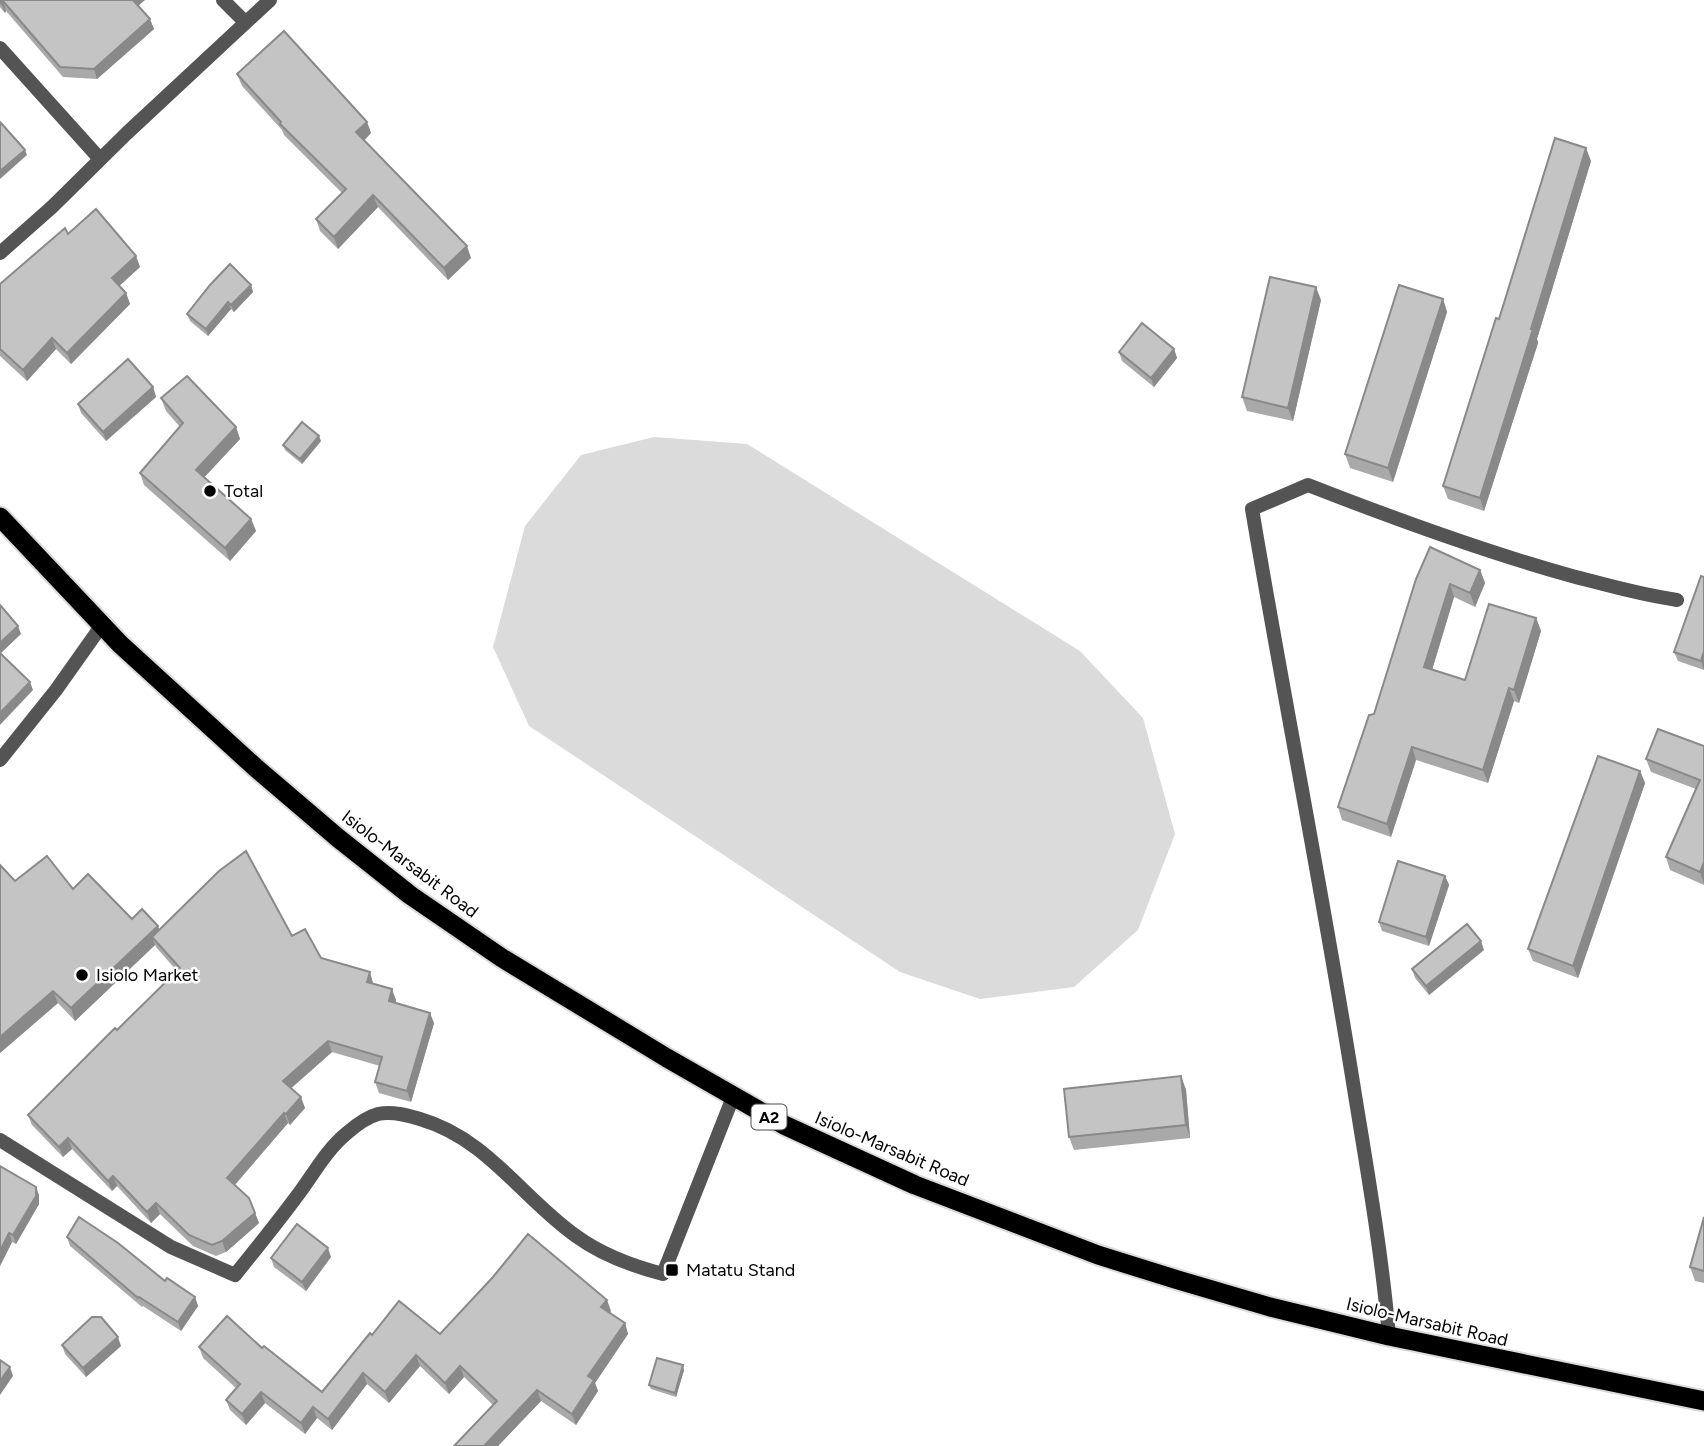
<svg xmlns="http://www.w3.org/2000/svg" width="1704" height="1446" font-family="Figtree,sans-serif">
<rect width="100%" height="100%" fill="#fff"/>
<!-- green -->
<polygon fill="#dbdbdb" points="654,437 747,444 1080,651 1143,718 1175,834 1138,930 1074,987 980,999 900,972 529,726 493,647 525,526 581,455"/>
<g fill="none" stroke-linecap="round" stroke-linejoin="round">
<defs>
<polyline id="trunk" points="0,517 120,644 256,768 338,838 410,895 502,958 667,1058 784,1125 915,1185 1098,1255 1178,1280 1270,1307 1389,1336 1704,1401"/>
</defs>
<!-- trunk casing -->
<use href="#trunk" stroke="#dbdbdb" stroke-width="23"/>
<!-- minor -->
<g stroke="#545454" stroke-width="14">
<polyline points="223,0 245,22"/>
<polyline points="0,48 100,159"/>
<polyline points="0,760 56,690 102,625"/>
<path d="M0 1140 171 1247 235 1275C256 1249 277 1223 297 1196 313 1175 326 1150 347 1133 355 1126 367 1117 378 1114 392 1111 407 1115 420 1119 488 1139 521 1197 576 1236 602 1255 632 1266 663 1274L733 1097"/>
<path d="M1389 1336C1382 1255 1368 1175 1355 1095 1324 899 1285 705 1252 509L1308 485C1395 519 1482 551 1572 576 1607 585 1641 595 1677 600"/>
</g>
<!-- tertiary -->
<polyline stroke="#545454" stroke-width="14" points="0,253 52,207 127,133 270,0"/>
<!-- trunk -->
<use href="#trunk" stroke="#000" stroke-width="19"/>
</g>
<!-- wall -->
<g fill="#a9a9a9">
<polygon points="0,0 138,6 154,29 97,79 63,77 6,11 5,13 0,7"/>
<polygon points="237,74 367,122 371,133 364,141 471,258 448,280 378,207 338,249 320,231 316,219 342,193 284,135 282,130 242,86"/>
<polygon points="1591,161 1537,339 1538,343 1484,511 1448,499 1443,486 1499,319"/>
<polygon points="68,234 136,256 140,267 119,286 126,293 130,304 71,364 56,349 27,381 0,356 0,284"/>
<polygon points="251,285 253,292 234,312 231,309 208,336 190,321 187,314"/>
<polygon points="1443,299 1447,312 1393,482 1350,468 1345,454"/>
<polygon points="1321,300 1293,421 1247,411 1242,397"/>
<polygon points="1174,349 1177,358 1154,387 1122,361 1119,352"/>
<polygon points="153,387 156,397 106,441 81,413 78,404"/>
<polygon points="161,398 236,427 240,439 204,477 251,519 256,531 230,561 144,485 140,473 180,427 166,411"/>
<polygon points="321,441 302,464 285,450 283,445"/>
<polygon points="1480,570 1485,583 1475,607 1454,597 1432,670 1465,680 1536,618 1541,631 1519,703 1514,701 1488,783 1416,760 1391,837 1342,820 1338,807 1374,714 1416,579"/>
<polygon points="1701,576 1704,670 1678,661 1674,652"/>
<polygon points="1704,746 1704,885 1670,870 1666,857 1696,789 1651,772 1646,759"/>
<polygon points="1640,771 1645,783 1578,978 1533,961 1528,949"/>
<polygon points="0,865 15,881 73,889 132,919 158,926 159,930 292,936 321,958 373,983 396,1000 396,1003 434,1023 411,1102 379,1093 375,1082 380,1066 332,1052 291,1088 305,1108 290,1125 288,1123 235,1185 255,1213 259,1223 226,1252 216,1256 193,1246 160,1214 151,1223 117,1186 112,1191 72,1149 63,1157 32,1125 28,1115 117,1030 177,971 156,947 155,945 75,1021 58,1003 0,1053"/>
<polygon points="1445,876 1449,885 1429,946 1382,931 1379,922"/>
<polygon points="1484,950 1429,995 1415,978 1412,969"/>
<polygon points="1181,1076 1186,1090 1190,1138 1074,1150 1069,1137"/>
<polygon points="0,1166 39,1195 39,1204 16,1244 12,1242 0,1266"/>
<polygon points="1704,1217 1704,1283 1695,1281 1690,1267"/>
<polygon points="67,1237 165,1281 195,1297 198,1306 181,1331 143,1306 142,1307 70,1246"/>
<polygon points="331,1257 306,1291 274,1267 271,1258"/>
<polygon points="611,1311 609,1313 625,1323 628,1334 595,1383 598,1391 576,1425 541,1401 498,1446 454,1446 493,1405 464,1377 449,1394 420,1366 389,1403 367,1384 332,1430 317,1418 305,1434 265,1403 246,1425 230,1410 226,1400 236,1388 203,1358 199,1347 262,1348 322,1392 372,1335 440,1334"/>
<polygon points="62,1345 121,1346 86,1377 65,1354"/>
<polygon points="684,1370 676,1397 651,1389 649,1385"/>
</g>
<!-- shaded-wall -->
<g fill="#898989">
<polygon points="133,0 145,0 136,8"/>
<polygon points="3,1 6,11 5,13 1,3"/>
<polygon points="150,19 154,29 97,79 94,69"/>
<polygon points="367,122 371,133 360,144 356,132"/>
<polygon points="1586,148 1591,161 1537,339 1538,343 1484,511 1480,498"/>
<polygon points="25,150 27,155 0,179 0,171"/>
<polygon points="373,195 378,207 338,249 334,237"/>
<polygon points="467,246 471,258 448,280 444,268"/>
<polygon points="136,256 140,267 116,289 112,278"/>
<polygon points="251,285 253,292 234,312 231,305"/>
<polygon points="1316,287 1321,300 1293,421 1288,408"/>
<polygon points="126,293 130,304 71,364 67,353"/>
<polygon points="1443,299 1447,312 1393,482 1388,468"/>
<polygon points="228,302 231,309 208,336 206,329"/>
<polygon points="52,338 56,349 27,381 23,370"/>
<polygon points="1174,349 1177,358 1154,387 1151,378"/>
<polygon points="153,387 156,397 106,441 103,432"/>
<polygon points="236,427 240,439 200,482 196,470"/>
<polygon points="319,436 321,441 302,464 300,459"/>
<polygon points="251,519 256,531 230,561 225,548"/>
<polygon points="1480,570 1485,583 1475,607 1470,593"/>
<polygon points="1450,584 1454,597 1429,680 1424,667"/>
<polygon points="1536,618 1541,631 1519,703 1514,690"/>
<polygon points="18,626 21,634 0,654 0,643"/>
<polygon points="1704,651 1704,670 1701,661"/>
<polygon points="30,682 33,690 0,725 0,713"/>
<polygon points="1509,688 1514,701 1488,783 1483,770"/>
<polygon points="1412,747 1416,760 1391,837 1387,824"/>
<polygon points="1640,771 1645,783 1578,978 1573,966"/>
<polygon points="1704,862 1704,884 1700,872"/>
<polygon points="1445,876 1449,885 1429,946 1426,937"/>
<polygon points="158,926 162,938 152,937 155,945 75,1021 71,1008"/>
<polygon points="1481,941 1484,950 1429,995 1426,986"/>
<polygon points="370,972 373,983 371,993 367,982"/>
<polygon points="392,989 396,1000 393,1011 389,1001"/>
<polygon points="53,991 58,1003 0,1053 0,1037"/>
<polygon points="430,1013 434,1023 411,1102 407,1091"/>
<polygon points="328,1041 332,1052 287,1092 283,1081"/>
<polygon points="1181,1076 1186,1090 1190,1138 1186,1125"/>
<polygon points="301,1097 305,1108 290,1125 286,1114"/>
<polygon points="284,1113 288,1123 231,1189 227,1178"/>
<polygon points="68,1138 72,1149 63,1157 59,1147"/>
<polygon points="113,1176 117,1186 112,1191 108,1181"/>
<polygon points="36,1187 39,1195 39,1204 16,1244 13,1235"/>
<polygon points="156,1203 160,1214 151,1223 147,1212"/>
<polygon points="255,1213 259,1223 226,1252 222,1241"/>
<polygon points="9,1233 12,1242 0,1266 0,1251"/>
<polygon points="328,1248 331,1257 306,1291 302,1282"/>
<polygon points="195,1297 198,1306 181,1331 178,1322"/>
<polygon points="607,1300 611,1311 605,1318 601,1307"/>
<polygon points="625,1323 628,1334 595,1383 598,1391 576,1425 572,1414 588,1376"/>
<polygon points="118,1337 121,1346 86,1377 83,1368"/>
<polygon points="416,1355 420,1366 389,1403 385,1392"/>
<polygon points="683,1365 684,1370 676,1397 675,1393"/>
<polygon points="460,1366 464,1377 449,1394 445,1383"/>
<polygon points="10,1367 13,1376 0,1395 0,1381"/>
<polygon points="363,1373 367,1384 332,1430 328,1419"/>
<polygon points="537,1390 541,1401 498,1446 484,1446"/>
<polygon points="261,1392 265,1403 246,1425 242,1414"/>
<polygon points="313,1407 317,1418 305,1434 301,1423"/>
</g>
<!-- building -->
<g fill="#c4c4c4" stroke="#898989" stroke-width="2">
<polygon points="0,0 133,0 150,19 94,69 60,67 3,1 1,3"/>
<polygon points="284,31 367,122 356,132 467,246 444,268 373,195 334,237 316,219 346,189 280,124 281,122 237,74"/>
<polygon points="0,122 25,150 0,171"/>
<polygon points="1555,138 1586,148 1531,329 1533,329 1480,498 1443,486 1496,318 1499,319"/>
<polygon points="96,209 136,256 112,278 126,293 67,353 52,338 23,370 0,349 0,284 65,228 68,234"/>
<polygon points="230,264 251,285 231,305 228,302 206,329 187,314 210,285"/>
<polygon points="1270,277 1316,287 1288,408 1242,397"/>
<polygon points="1399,285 1443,299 1388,468 1345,454"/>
<polygon points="1142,323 1174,349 1151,378 1119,352"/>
<polygon points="128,359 153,387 103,432 78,404"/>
<polygon points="187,376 236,427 196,470 251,519 225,548 140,473 183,423 161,398"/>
<polygon points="302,422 319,436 300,459 283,445"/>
<polygon points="1430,547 1480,570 1470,593 1450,584 1424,667 1465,680 1489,604 1536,618 1514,690 1509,688 1483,770 1412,747 1387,824 1338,807 1369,715 1374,714 1416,579"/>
<polygon points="1701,576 1704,577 1704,651 1701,661 1674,652"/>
<polygon points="0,605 18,626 0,643"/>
<polygon points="0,653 30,682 0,713"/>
<polygon points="1658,729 1704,746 1704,862 1700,872 1666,857 1700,780 1646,759"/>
<polygon points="1598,756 1640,771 1573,966 1528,949"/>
<polygon points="246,851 292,936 305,929 321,958 370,972 367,982 392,989 389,1001 430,1013 407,1091 375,1082 382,1057 328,1041 283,1081 301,1097 286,1114 284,1113 227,1178 249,1198 255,1213 222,1241 212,1245 189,1235 156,1203 147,1212 113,1176 108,1181 68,1138 59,1147 28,1115 115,1028 117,1030 180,968 152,937 219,871"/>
<polygon points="47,856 73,889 88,874 132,919 142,909 158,926 71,1008 53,991 0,1037 0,865 15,881"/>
<polygon points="1398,861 1445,876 1426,937 1379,922"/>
<polygon points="1467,924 1481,941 1426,986 1412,969"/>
<polygon points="1181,1076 1186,1125 1069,1137 1064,1089"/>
<polygon points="0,1166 36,1187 36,1196 13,1235 9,1233 0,1251"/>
<polygon points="79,1217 118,1243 165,1281 167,1278 195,1297 178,1322 139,1297 138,1298 67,1237"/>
<polygon points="1704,1217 1704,1271 1690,1267"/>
<polygon points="297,1224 328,1248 302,1282 271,1258"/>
<polygon points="528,1234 607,1300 601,1307 625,1323 588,1376 594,1380 572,1414 537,1390 484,1446 454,1446 497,1401 460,1366 445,1383 416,1355 385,1392 363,1373 328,1419 313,1407 301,1423 261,1392 242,1414 226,1400 240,1384 199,1347 227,1316 262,1348 264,1346 322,1392 370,1333 372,1335 399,1301 440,1334 493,1277"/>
<polygon points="92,1317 101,1317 118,1337 83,1368 62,1345"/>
<polygon points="657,1358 683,1365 675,1393 649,1385"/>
<polygon points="0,1360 10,1367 0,1381"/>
</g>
<!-- markers -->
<g fill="#000" stroke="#fff" stroke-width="2.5">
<circle cx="210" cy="491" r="7"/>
<circle cx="82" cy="975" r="7"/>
<rect x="665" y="1263" width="14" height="14" rx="3.5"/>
</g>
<g text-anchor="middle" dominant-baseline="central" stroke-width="5" stroke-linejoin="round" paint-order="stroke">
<!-- shield labels -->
<rect fill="#fff" stroke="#4c4c4c" stroke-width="2" x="751.5" y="1104.5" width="35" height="25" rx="5"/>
<g font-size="16" font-weight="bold" fill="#000">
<text x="769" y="1117">A2</text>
</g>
<!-- poi labels -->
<g font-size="18" fill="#000" stroke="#fff" text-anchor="start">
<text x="224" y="491">Total</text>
<text x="96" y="975">Isiolo Market</text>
<text x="686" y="1270">Matatu Stand</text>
</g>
<!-- street labels -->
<g font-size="18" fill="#000" stroke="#fff">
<text transform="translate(410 864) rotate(37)">Isiolo-Marsabit Road</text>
<text transform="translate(892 1149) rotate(23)">Isiolo-Marsabit Road</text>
<text transform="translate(1427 1322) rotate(13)">Isiolo-Marsabit Road</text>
</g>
</g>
</svg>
